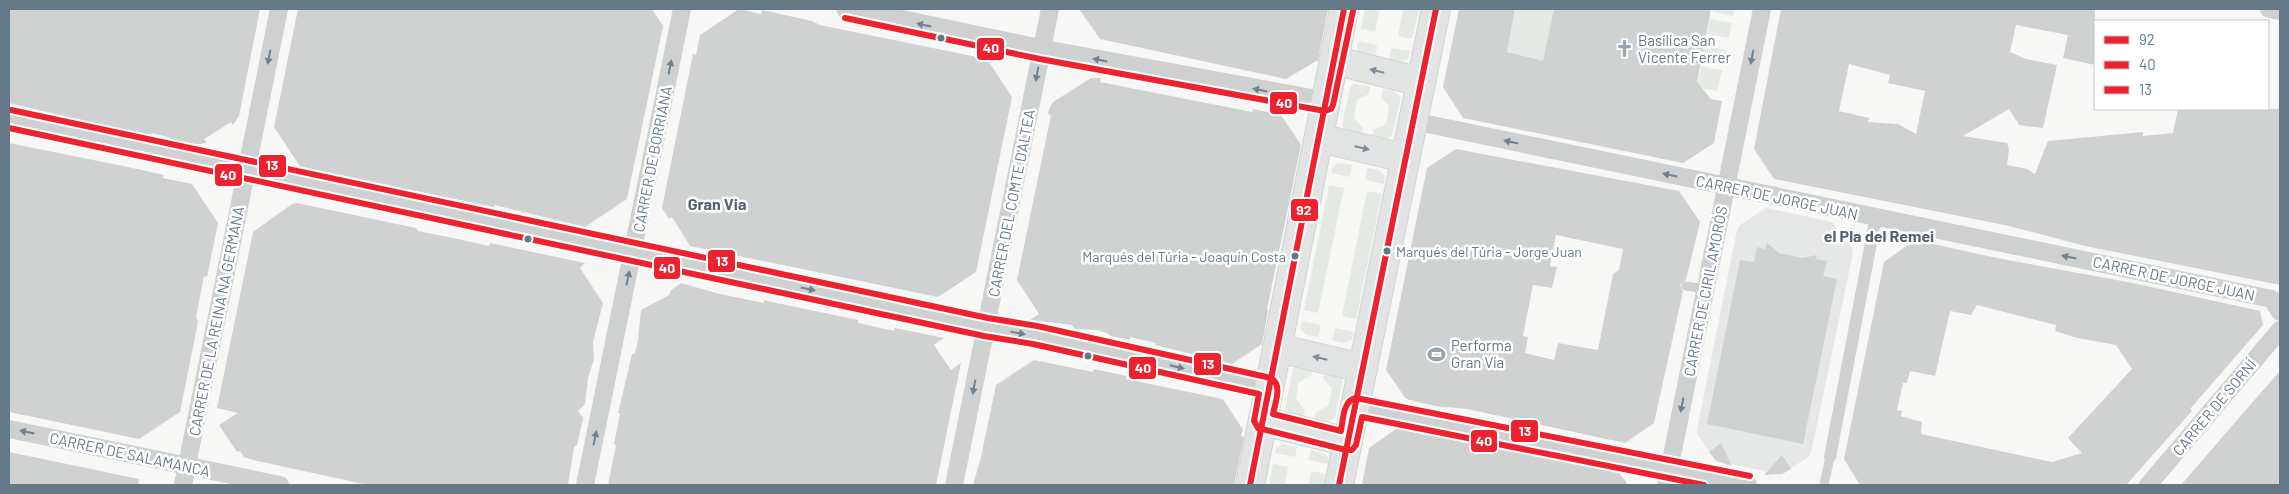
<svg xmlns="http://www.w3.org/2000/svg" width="2289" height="494" font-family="Barlow,sans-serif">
<rect width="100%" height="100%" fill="#f7f7f6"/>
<!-- built -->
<g fill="#e6e7e7">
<polygon points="1515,9 1554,9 1544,62 1507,52"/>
<polygon points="1766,208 1832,222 1852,248 1853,253 1811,453 1808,457 1784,473 1779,474 1716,461 1698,435 1697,430 1737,230 1740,225"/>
</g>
<!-- green -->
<g fill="#e6eae4">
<polygon points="1365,9 1380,9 1375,32 1361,29"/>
<polygon points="1403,9 1419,9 1412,39 1398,36"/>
<polygon points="1517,9 1551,9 1543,50 1510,43"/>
<polygon points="1713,9 1735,9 1733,16 1711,11"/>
<polygon points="1709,19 1732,23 1729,38 1707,34"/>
<polygon points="1358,41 1377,45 1375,57 1360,53 1357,49"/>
<polygon points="1704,46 1726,50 1723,63 1701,59"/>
<polygon points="1391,48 1410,51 1408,59 1400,62 1389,59"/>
<polygon points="1699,66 1722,70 1717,91 1696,87 1701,69"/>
<polygon points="1354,84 1370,86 1369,94 1357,100 1354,118 1363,128 1361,135 1348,133 1342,126 1350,87"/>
<polygon points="1383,89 1394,91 1401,97 1392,136 1385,140 1372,137 1373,130 1386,124 1389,106 1381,97"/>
<polygon points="1337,163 1352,165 1350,177 1331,173 1333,166"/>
<polygon points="1367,168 1379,170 1385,176 1384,184 1365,180"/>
<polygon points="1329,185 1344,188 1318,313 1304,310"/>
<polygon points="1367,191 1382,194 1356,319 1342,316"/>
<polygon points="1302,321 1321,325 1318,337 1307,335 1300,329"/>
<polygon points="1335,328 1354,332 1352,340 1343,343 1332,340"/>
<polygon points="1297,366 1313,367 1311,376 1299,382 1296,399 1305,410 1303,417 1290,414 1285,408 1293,369"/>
<polygon points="1325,370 1340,375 1343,379 1335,418 1328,422 1314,419 1316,412 1328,406 1332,388 1323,378"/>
<polygon points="1282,444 1297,447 1295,457 1275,453 1276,448"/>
<polygon points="1311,450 1325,454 1329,459 1328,464 1308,460"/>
<polygon points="1273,464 1288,467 1284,485 1269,485"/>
<polygon points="1311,471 1326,474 1324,485 1308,485"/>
</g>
<!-- building -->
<g fill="#d0d2d2" fill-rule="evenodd">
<polygon points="9,9 260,9 239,116 233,125 231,122 204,139 207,143 194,145 174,141 168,137 152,133 151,137 9,103"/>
<polygon points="298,9 652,9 663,26 627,199 585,227 495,205 494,207 301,168 274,127"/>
<polygon points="739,9 761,14 762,10 812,21 820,25 987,59 1012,97 976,272 938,297 690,246 672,217 669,219 662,208 693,54 696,55 700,35"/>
<polygon points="1079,9 1328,9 1318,60 1286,79 1100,39"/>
<polygon points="1459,9 1515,9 1507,52 1543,61 1554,9 1711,9 1697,82 1711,99 1722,101 1714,143 1683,163 1463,118 1443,87"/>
<path d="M1781 9H2095V65L2063 58 2068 35 2016 25 2010 52 2026 59 2057 65 2043 128 2019 125 2009 109 1963 136 2007 143 2009 149 2007 165 2027 169 2035 174 2048 141 2143 132V136L2173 133 2178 109H2280V285L2085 246 2009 226 1774 179 1754 149ZM1849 64 1890 75 1888 83 1925 91 1916 134 1898 124 1868 122 1869 118 1839 111Z"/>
<polygon points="1091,78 1101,78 1100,82 1252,112 1253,109 1281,115 1301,145 1267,309 1268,311 1262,344 1232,364 1155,345 1156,343 1130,337 1130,340 1111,336 1107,333 1097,330 1075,329 1072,325 1030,320 1039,314 1017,280 1051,115 1048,114 1050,107 1053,102"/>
<polygon points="9,143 128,167 164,175 163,178 192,184 218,223 207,277 204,276 196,317 198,322 180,412 139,439 9,412"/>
<path d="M1456 149 1679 191 1700 222 1686 280 1680 285 1683 291 1654 423 1625 443 1467 409 1435 406 1406 399 1386 370 1427 168ZM1556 235 1623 249 1619 270 1613 274 1598 350 1558 343 1554 360 1525 353 1528 337 1523 336 1533 285 1552 288 1557 267 1550 266Z"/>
<polygon points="297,203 416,228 418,231 453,238 489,246 490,243 585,263 580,268 603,303 593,342 594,359 588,378 585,404 578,411 583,418 577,445 574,447 568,485 368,485 253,460 244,457 240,451 237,452 219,425 238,413 217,408 253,232 292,204"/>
<path d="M1915 240 1997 258 2133 283 2260 311 2263 325 2190 409 2192 411 2126 485H1860L1844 459 1884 262ZM1977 305 2056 325 2055 331 2077 338 2116 345 2132 369 2068 438 2082 453 2052 462 1921 434 1922 422 1900 416 1903 411 1897 410 1903 383H1907L1910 371 1935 376 1950 311 1971 315Z"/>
<polygon points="1767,243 1779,253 1802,258 1817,255 1816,259 1827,261 1823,276 1837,279 1803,444 1707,424 1740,260 1754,262 1757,247 1765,249"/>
<polygon points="681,283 720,294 764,303 764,300 772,302 858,320 858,323 894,331 895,328 944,338 934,345 951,370 961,363 936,485 608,485 616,445 614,444 620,413 618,413 632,354 635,354 638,340 641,310 669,295 671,290"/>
<polygon points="1034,360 1093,372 1094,369 1127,376 1126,379 1223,399 1243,430 1241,436 1244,437 1234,485 973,485 981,457 996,385"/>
<polygon points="2280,371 2280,485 2181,485 2244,412"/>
<polygon points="1399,427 1619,472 1628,485 1362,485 1369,448"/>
<polygon points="1721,443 1732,466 1716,461 1709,452"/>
<polygon points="9,452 139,479 138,485 9,485"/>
<polygon points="1782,455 1791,469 1782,474 1764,475"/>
</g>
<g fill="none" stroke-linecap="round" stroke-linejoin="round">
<defs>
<g id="primary">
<polyline points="1333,60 1421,82"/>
<polyline points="1319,138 1405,158"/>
<polyline points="1277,348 1363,368"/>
<polyline points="1263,421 1348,442"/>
<polyline points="1250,485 1344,9"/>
<polyline points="1339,485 1436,9"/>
</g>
</defs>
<!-- primary casing -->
<use href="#primary" stroke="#d2d3d4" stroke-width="30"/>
<!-- service -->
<g stroke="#cfd1d1" stroke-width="9">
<polyline points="1686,286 1705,289"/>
<polyline points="1824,485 1830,457"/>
</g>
<!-- pedestrian -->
<polyline stroke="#cfd1d1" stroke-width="12" points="1830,457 1876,217"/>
<!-- minor -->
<g stroke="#cfd1d1" stroke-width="18">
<polyline points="2269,9 2280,11"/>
<polyline points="1413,121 2272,299 2280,312"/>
<polyline points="1355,407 1748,485"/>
<polyline points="9,429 280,485"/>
<polyline points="183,485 279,9"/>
<polyline points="585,485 682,9"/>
<polyline points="954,485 1050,9"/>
<polyline points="1666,485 1762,9"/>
<polyline points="2148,485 2280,330"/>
</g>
<!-- tertiary -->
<g stroke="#cfd1d1" stroke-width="21">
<polyline points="847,9 1042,50 1325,102"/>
<polyline points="9,119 986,327 1035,335 1269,387"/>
</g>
<!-- primary -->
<use href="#primary" stroke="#e2e3e3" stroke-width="28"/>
<defs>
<g id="bus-1">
<polyline points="1250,485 1344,9"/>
<polyline points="1339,485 1436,9"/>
</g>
<g id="bus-2">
<polyline points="845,18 1040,59 1325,111 1331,109 1333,105 1353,11"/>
<polyline points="9,128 984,336 1033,344 1259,394 1254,421 1258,428 1346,450 1352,450 1356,445 1362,417 1704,485"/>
</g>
<path id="bus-3" d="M11 110 988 318 1037 326 1271 378C1283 385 1275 403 1273 414L1341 431C1343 420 1343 400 1356 398L1750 476"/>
</defs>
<!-- bus-1 casing -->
<use href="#bus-1" stroke="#fff" stroke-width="10"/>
<!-- bus-2 casing -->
<use href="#bus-2" stroke="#fff" stroke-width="10"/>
<!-- bus-3 casing -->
<use href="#bus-3" stroke="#fff" stroke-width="10"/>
<!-- bus-1 -->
<use href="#bus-1" stroke="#ed222e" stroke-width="6"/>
<!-- bus-2 -->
<use href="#bus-2" stroke="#ed222e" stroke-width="6"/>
<!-- bus-3 -->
<use href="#bus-3" stroke="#ed222e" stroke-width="6"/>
</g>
<!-- one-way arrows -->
<defs><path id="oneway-solid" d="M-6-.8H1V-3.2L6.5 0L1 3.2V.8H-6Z" transform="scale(1.25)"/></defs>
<g fill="#70818f">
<use href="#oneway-solid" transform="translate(924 25) rotate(-168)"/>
<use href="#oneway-solid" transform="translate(269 57) rotate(101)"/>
<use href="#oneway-solid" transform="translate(1752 57) rotate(101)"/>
<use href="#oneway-solid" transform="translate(1100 60) rotate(-169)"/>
<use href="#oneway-solid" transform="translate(670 67) rotate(-79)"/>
<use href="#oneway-solid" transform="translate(1037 74) rotate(101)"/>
<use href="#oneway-solid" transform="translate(1260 90) rotate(-169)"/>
<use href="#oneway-solid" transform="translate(1511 142) rotate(-168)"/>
<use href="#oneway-solid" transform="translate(1670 175) rotate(-168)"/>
<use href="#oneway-solid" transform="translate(2069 257) rotate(-168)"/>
<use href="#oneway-solid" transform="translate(628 278) rotate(-78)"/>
<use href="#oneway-solid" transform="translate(808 289) rotate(12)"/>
<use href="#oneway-solid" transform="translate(1018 333) rotate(10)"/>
<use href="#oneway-solid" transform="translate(1177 367) rotate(13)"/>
<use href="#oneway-solid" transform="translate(974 387) rotate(101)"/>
<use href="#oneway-solid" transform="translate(1682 405) rotate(101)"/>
<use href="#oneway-solid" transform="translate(27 432) rotate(-168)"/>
<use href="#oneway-solid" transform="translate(595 438) rotate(-78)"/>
</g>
<g fill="#7e8d9a">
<use href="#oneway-solid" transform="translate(1377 71) rotate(-166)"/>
<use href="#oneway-solid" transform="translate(1362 148) rotate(13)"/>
<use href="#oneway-solid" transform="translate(1320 358) rotate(-167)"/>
</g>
<!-- icons -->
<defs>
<symbol id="church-bare" viewBox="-9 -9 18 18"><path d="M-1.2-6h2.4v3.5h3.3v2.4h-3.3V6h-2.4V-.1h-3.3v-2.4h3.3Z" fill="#98a4ae" stroke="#fff" stroke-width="2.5" paint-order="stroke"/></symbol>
<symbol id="stadium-bare" viewBox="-9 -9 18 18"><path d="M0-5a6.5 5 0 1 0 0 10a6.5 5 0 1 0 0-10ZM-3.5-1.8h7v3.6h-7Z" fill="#98a4ae" stroke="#fff" stroke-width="2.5" paint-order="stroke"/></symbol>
</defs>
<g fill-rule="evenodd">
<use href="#church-bare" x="1612" y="36" width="25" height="25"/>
<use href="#stadium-bare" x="1424" y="342" width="25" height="25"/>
</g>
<!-- markers -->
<g fill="#657888" stroke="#fff" stroke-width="2">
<circle cx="941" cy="38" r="4.5"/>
<circle cx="528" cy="239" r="4.5"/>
<circle cx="1387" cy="251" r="4.5"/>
<circle cx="1295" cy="256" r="4.5"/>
<circle cx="1088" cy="356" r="4.5"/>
</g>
<g text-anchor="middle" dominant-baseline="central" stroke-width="5" stroke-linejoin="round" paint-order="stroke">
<!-- bus labels -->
<g font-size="14" fill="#657888" stroke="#fff" text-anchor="start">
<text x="1396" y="251">Marqués del Túria - Jorge Juan</text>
<text x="1286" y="256" text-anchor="end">Marqués del Túria - Joaquín Costa</text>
</g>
<!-- poi labels -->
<g font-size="15" fill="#657888" stroke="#fff" text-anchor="start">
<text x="1638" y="40">Basílica San<tspan x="1638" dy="17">Vicente Ferrer</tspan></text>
<text x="1451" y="345">Performa<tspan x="1451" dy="17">Gran Vía</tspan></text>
</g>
<!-- street labels -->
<g font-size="15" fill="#657888" stroke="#fff">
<text transform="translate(652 159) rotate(-79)">CARRER DE BORRIANA</text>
<text transform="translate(1777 197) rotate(12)">CARRER DE JORGE JUAN</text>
<text transform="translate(1011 203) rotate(-79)">CARRER DEL COMTE D'ALTEA</text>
<text transform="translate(2174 278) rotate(12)">CARRER DE JORGE JUAN</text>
<text transform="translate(1705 291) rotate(-79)">CARRER DE CIRIL AMORÓS</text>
<text transform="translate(216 321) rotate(-79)">CARRER DE LA REINA NA GERMANA</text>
<text transform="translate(2214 407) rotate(-50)">CARRER DE SORNÍ</text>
<text transform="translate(130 454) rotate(12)">CARRER DE SALAMANCA</text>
</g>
<!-- neighbourhood labels -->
<g font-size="16" font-weight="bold" fill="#54616c" stroke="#fff">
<text x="717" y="203">Gran Via</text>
<text x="1879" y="235">el Pla del Remei</text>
</g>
</g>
<g stroke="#fff" stroke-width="2">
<rect x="976" y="37" width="29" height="24" rx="5" fill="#ed222e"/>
<rect x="1269" y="91" width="29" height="24" rx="5" fill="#ed222e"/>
<rect x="258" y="154" width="29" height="24" rx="5" fill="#ed222e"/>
<rect x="214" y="163" width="29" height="24" rx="5" fill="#ed222e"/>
<rect x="1290" y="198" width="29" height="24" rx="5" fill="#ed222e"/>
<rect x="707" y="249" width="29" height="24" rx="5" fill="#ed222e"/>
<rect x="653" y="256" width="28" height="24" rx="5" fill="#ed222e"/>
<rect x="1193" y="352" width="29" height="24" rx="5" fill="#ed222e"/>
<rect x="1128" y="356" width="29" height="24" rx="5" fill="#ed222e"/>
<rect x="1510" y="419" width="29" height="24" rx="5" fill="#ed222e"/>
<rect x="1470" y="429" width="28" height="24" rx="5" fill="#ed222e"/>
</g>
<g font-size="14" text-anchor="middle" font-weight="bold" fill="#fff">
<text x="991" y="53">40</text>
<text x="1284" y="108">40</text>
<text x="272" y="170">13</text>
<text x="228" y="180">40</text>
<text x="1304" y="215">92</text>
<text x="722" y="266">13</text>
<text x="667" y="273">40</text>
<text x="1208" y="369">13</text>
<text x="1143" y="373">40</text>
<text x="1525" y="436">13</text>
<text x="1484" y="446">40</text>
</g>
<!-- border -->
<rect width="2289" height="494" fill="none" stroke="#657888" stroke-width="20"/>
<!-- legend -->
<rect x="2094" y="20" width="175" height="90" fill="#ffffff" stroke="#c1c9cf"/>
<rect x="2104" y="36" width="25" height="8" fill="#ed222e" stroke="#c1c9cf"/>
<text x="2139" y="45" font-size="15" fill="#657888">92</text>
<rect x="2104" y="61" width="25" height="8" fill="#ed222e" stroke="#c1c9cf"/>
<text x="2139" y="70" font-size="15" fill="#657888">40</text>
<rect x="2104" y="86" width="25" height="8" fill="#ed222e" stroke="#c1c9cf"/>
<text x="2139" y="95" font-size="15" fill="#657888">13</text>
</svg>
